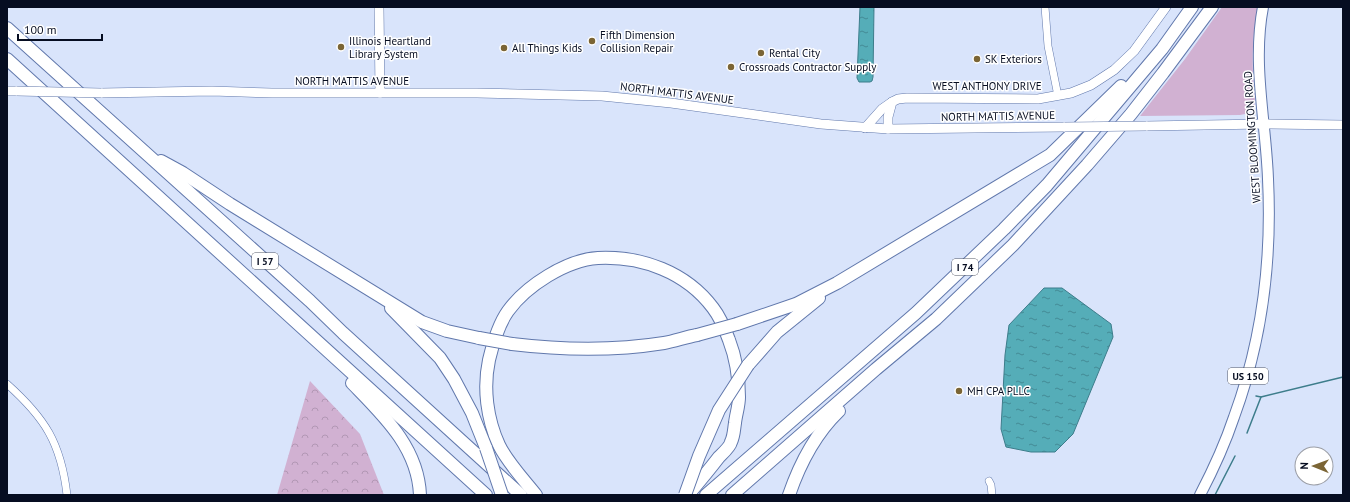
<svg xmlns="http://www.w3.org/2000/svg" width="1350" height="502" font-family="'PT Sans',sans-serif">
<defs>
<pattern id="park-crowns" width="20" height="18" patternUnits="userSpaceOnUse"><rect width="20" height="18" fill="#d1b1d2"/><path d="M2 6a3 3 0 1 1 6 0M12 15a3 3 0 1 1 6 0" fill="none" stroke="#b297b4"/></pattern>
<pattern id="water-ripples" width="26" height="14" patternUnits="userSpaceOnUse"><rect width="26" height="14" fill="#55adb8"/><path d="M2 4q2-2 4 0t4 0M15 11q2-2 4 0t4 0" fill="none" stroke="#448b95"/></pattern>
</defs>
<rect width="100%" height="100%" fill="#d9e4fb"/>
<!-- grass -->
<path fill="#d1b1d2" d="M1222 7H1258C1251 39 1252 69 1255 101L1254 107 1252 111 1250 110 1245 114 1240 115 1140 116 1185 59Z"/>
<!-- park -->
<polygon fill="url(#park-crowns)" points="310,381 360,434 384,495 277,495"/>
<!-- water -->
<g fill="url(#water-ripples)" stroke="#3d7d8b">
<polygon points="860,7 874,7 873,77 872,81 870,82 859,82 857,78"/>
<polygon points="1044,288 1062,288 1111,324 1113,337 1073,434 1055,452 1031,452 1006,447 1001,429 1005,355 1009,325"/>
</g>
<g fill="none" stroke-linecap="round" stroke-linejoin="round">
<!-- stream -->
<g stroke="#3d7d8b" stroke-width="1.5">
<polyline points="1256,396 1261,397 1343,377"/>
<polyline points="1247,433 1261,397"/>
<polyline points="1215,495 1235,456"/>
</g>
<defs>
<g id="street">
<polyline points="1045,7 1048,46 1058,96"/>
<path d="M7 384C45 418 61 443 67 495"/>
<polyline points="989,481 991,485 992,495"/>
</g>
<g id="secondary">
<polyline points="379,7 380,93"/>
<polyline points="7,91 17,91"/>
<polyline points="101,93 212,91 272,93 477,93 602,96 671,103 821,124 888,129 1065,127"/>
<polyline points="1146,126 1264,124 1343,125"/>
<polyline points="865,128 882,109 892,102"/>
<polyline points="888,129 888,117 892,102 898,99 907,98 1038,99 1071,93 1091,85 1114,70 1134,51 1166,7"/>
</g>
<path id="primary" d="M1200 495C1213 470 1225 444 1234 417 1262 341 1272 260 1268 179 1266 122 1252 64 1263 7"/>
<g id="highway">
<polyline points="7,28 310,301 343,333 521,495"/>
<polyline points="7,59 486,495"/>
<polyline points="161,161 183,173 230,204 422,322 447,331 479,338"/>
<polyline points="391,308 440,358 454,379 472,413 486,448"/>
<polyline points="737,324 796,304 837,283 1050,155 1121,86"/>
<path d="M512 344C562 350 614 351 664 343 675 341 686 337 697 335"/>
<polyline points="748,365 777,332 819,298"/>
<path d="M352 383C383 415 418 447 420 495"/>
<path d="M536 495C525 481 507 462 499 445 487 419 483 388 489 360 493 343 498 325 508 311 526 286 566 260 598 258 642 256 686 272 713 308 720 317 725 329 729 340 736 358 739 378 739 397 739 406 736 414 735 423 734 429 734 436 731 442 730 447 723 453 719 457 709 470 699 482 688 495"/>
<polyline points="706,495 916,313 1004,229 1047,185 1162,49 1192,7"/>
<polyline points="732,495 876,369 936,319 1013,245 1087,165 1131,114 1163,73 1212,7"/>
<path d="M789 495C800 463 815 434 839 411"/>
</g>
</defs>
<!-- street casing -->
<use href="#street" stroke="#6178ac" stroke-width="8"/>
<!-- secondary casing -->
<use href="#secondary" stroke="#6178ac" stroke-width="10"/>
<!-- primary casing -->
<use href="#primary" stroke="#6178ac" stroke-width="12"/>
<!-- highway casing -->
<use href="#highway" stroke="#6178ac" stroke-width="14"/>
<!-- street -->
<use href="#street" stroke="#fff" stroke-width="7"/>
<!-- secondary -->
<use href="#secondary" stroke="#fff" stroke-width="9"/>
<!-- primary -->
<use href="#primary" stroke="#fff" stroke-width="10"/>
<!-- highway -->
<use href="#highway" stroke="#fff" stroke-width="12"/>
<defs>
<g id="secondary-bridge">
<polyline points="17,91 101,93"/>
<polyline points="1065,127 1146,126"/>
</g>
<g id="highway-bridge">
<polyline points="697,335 737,324"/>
<polyline points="479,338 512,344"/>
<polyline points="486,448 502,495"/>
<polyline points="685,495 699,456 719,410 748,365"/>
</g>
</defs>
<!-- secondary-bridge casing -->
<use href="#secondary-bridge" stroke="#6178ac" stroke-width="10" stroke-linecap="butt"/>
<!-- highway-bridge casing -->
<use href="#highway-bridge" stroke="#6178ac" stroke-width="14" stroke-linecap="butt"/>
<!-- secondary-bridge -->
<use href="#secondary-bridge" stroke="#fff" stroke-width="9"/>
<!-- highway-bridge -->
<use href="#highway-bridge" stroke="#fff" stroke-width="12"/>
</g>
<!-- markers -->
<g fill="#7b6535" stroke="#fff" stroke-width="1.5">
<circle cx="592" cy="41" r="4"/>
<circle cx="341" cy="47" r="4"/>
<circle cx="504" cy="48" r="4"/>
<circle cx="761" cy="53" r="4"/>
<circle cx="977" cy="59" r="4"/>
<circle cx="731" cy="67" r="4"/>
<circle cx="959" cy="391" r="4"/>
</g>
<g text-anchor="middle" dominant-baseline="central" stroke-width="3" stroke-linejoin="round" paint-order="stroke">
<!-- shield labels -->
<g fill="#fff" stroke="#515664" stroke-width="1">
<rect x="252" y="253" width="26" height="16" rx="3"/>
<rect x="952" y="259" width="26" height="16" rx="3"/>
<rect x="1228" y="368" width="40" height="16" rx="3"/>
</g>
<g font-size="10" font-weight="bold" fill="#060d21">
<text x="265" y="261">I 57</text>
<text x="965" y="267">I 74</text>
<text x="1248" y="376">US 150</text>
</g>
<!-- poi labels -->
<g font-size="11" fill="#060d21" stroke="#fff" text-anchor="start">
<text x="600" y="35">Fifth Dimension<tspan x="600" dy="13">Collision Repair</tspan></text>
<text x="349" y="41">Illinois Heartland<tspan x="349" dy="13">Library System</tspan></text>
<text x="512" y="48">All Things Kids</text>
<text x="769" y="53">Rental City</text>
<text x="985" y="59">SK Exteriors</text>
<text x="739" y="67">Crossroads Contractor Supply</text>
<text x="967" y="391">MH CPA PLLC</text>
</g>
<!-- street labels -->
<g font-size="11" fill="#060d21" stroke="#fff">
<text x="352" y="81">NORTH MATTIS AVENUE</text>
<text x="987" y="86">WEST ANTHONY DRIVE</text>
<text transform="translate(677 93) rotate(7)">NORTH MATTIS AVENUE</text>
<text transform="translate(998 116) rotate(-1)">NORTH MATTIS AVENUE</text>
<text transform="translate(1252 137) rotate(-94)">WEST BLOOMINGTON ROAD</text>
</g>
</g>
<!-- border -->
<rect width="1350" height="502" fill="none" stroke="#060d21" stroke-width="16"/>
<!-- north arrow -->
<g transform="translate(1314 466) rotate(271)"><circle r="19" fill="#ffffff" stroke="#9b9ea6"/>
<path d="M0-3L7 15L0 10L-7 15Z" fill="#7b6535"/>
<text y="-6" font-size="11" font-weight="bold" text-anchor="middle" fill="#060d21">N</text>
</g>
<!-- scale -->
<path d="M18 34v6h84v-6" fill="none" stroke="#060d21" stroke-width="2"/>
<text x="24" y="34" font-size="12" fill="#060d21" stroke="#ffffff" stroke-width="3" paint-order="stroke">100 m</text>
</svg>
